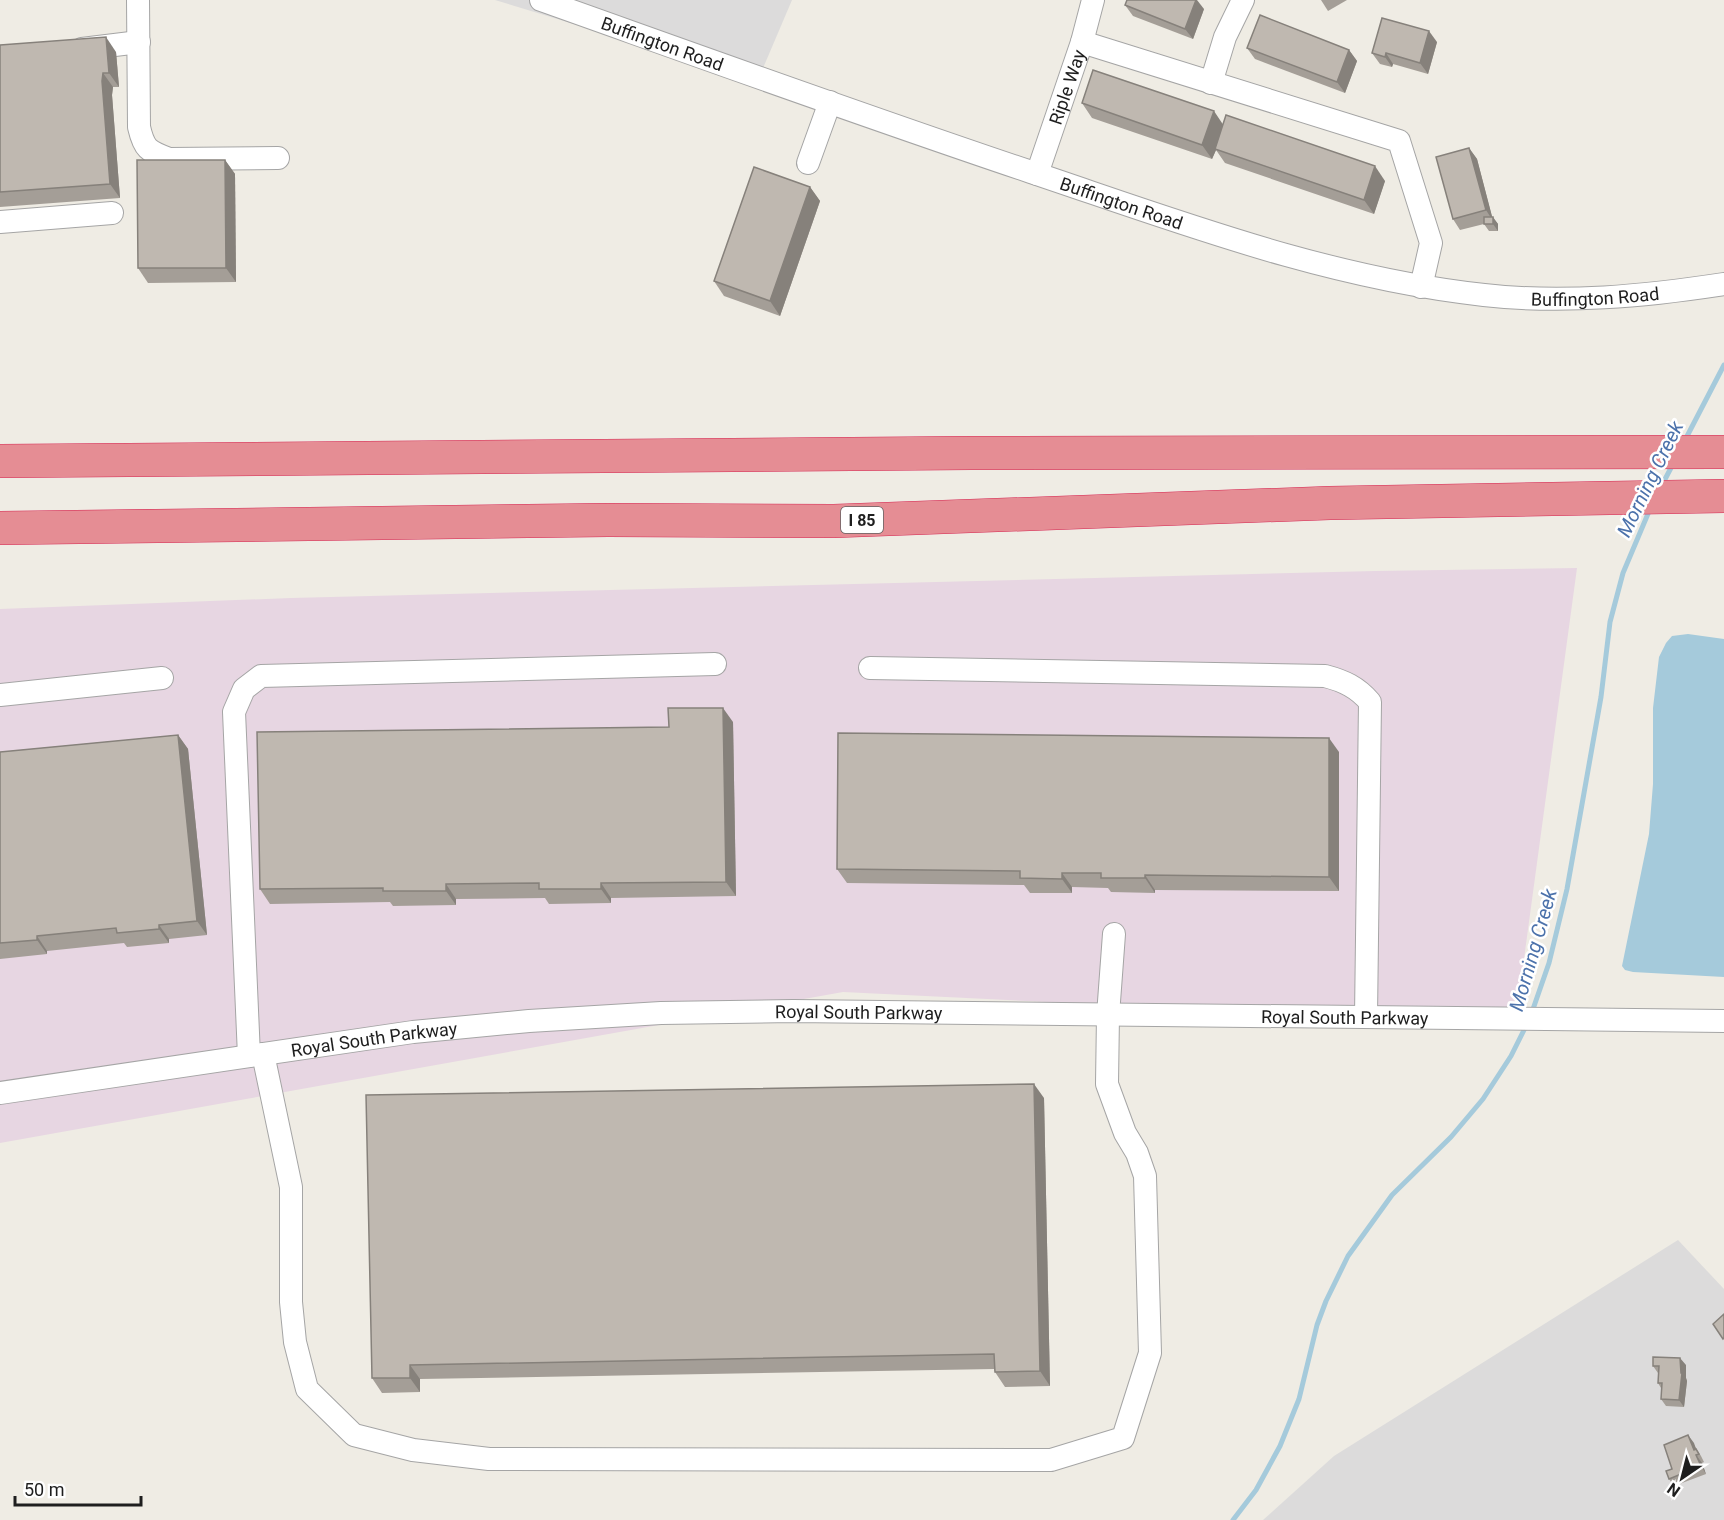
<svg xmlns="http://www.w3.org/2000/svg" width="1724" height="1520" font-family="Roboto,sans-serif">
<rect width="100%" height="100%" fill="#efece4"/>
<!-- residential -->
<g fill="#dcdbdb">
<polygon points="495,0 792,0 758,80"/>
<polygon points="1678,1240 1724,1289 1724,1520 1263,1520 1334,1456"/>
</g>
<!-- industrial -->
<polygon fill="#e7d6e2" points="1577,568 1515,1025 843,992 0,1143 0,609 291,598 1375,571"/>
<!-- water -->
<polygon fill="#a5cadb" points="1688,634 1724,639 1724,977 1633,972 1625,970 1622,966 1649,834 1653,784 1653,708 1659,657 1666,643 1672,636"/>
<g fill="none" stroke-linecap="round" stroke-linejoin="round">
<!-- stream -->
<g stroke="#a5cadb" stroke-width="5">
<polyline points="1684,442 1724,365"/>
<polyline points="1662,485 1673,464"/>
<polyline points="1532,1012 1549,963 1567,889 1601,697 1610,622 1623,573 1650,509"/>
<polyline points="1233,1520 1256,1490 1280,1446 1299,1399 1317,1325 1326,1301 1348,1256 1392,1195 1451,1137 1483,1099 1511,1056 1526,1026"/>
</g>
<defs>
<g id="minor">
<path d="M138 0 139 127C144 149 148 151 169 159L278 158"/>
<path id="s1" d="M541 0C704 58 867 117 1031 172 1180 222 1327 278 1484 295 1564 304 1645 296 1724 284"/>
<polyline points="1082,42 1399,141 1431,243 1421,287"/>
<polyline points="82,49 139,42"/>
<polyline points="1211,83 1225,37 1243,0"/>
<polyline points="808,163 830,102"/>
<path id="s2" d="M1037 174 1082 42 1093 0"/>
<polyline points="0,222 112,213"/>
<path d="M870 668 1325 676C1344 681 1357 687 1370 702L1366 1017"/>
<polyline points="0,695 162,678"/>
<polyline points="263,1054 291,1187 291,1302 295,1342 307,1389 354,1435 413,1450 489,1459 1051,1460 1123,1438 1150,1353 1145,1176 1137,1153 1125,1133 1107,1084 1108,1015 1114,934"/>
<polyline points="249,1056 234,712 244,689 261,676 715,664"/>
<path id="s3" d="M0 1093 413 1032 529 1021 661 1013 793 1011 1724 1021"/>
</g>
<g id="highway">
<polyline points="0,461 971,453 1724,452"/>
<polyline points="0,528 608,520 834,521 1330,503 1724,496"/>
</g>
</defs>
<!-- minor casing -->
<use href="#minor" stroke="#a5a5a5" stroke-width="24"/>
<!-- highway casing -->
<use href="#highway" stroke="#d62752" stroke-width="34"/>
<!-- minor -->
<use href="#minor" stroke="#fff" stroke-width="22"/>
<!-- highway -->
<use href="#highway" stroke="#e58d94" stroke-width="33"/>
</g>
<!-- wall -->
<g fill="#a49e97">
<polygon points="1321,0 1347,0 1328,11"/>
<polygon points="1125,5 1204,9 1193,39 1133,16"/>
<polygon points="1437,42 1428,74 1393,64 1392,67 1380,64 1372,53"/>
<polygon points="0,45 116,52 119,87 113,87 112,95 120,198 0,207"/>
<polygon points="1247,48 1349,50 1357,61 1345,93 1255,59"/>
<polygon points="1082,103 1223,124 1385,181 1374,214 1225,163 1216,150 1212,159 1092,118"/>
<polygon points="1469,148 1477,159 1492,217 1498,224 1498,231 1489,231 1484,224 1460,230 1453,219"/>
<polygon points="225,160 235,174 236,282 148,283 138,268"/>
<polygon points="810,187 820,201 780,316 724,296 714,281"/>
<polygon points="733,722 736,896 611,898 611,903 549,904 545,898 456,899 456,905 393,906 390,902 270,904 260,889 669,727"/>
<polygon points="178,735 188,749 207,935 169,939 169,943 127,947 124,943 47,951 47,954 0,959 0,752"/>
<polygon points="1339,752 1339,891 1155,890 1155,893 1111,892 1108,888 1072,887 1072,893 1030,893 1024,885 847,883 837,869"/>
<polygon points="1044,1098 1050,1386 1005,1387 995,1372 994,1369 420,1379 420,1392 382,1393 372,1378"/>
<polygon points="1686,1365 1686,1378 1687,1381 1684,1407 1666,1406 1661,1399 1661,1388 1658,1383 1658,1373 1653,1366"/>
<polygon points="1688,1435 1701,1456 1704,1462 1702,1463 1706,1474 1674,1486 1669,1479 1672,1469"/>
</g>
<!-- shaded-wall -->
<g fill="#86817b">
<polygon points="1196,0 1197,0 1204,9 1193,39 1185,29"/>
<polygon points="1429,31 1437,42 1428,74 1420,63"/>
<polygon points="106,37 116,52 119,87 109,73"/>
<polygon points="1349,50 1357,61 1345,93 1337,82"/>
<polygon points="1386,53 1393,64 1392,67 1385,57"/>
<polygon points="103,73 113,87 112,95 120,198 110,184 102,81"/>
<polygon points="1214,111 1224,126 1215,149 1216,150 1212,159 1202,145"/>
<polygon points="1469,148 1477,159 1493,220 1493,217 1498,224 1498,231 1493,224 1493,221 1486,210"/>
<polygon points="225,160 235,174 236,282 226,268"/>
<polygon points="1375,166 1385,181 1374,214 1364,200"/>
<polygon points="810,187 820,201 780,316 770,301"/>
<polygon points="723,708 733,722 736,896 726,882"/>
<polygon points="178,735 188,749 207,935 197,921"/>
<polygon points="1329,738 1339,752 1339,891 1329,877"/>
<polygon points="1062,873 1072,887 1072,893 1062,879"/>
<polygon points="1145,875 1155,890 1155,893 1145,878"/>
<polygon points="601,883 611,898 611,903 601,889"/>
<polygon points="446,884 456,899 456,905 446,891"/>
<polygon points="159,925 169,939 169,943 159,929"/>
<polygon points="37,936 47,951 47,954 37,940"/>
<polygon points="1034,1084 1044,1098 1050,1386 1040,1371"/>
<polygon points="1680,1358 1686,1365 1686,1378 1687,1381 1684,1407 1679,1400 1681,1373"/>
<polygon points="410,1365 420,1379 420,1392 410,1378"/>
<polygon points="1688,1435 1694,1443 1698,1455 1694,1450"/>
<polygon points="1696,1455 1702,1463 1706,1474 1701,1466"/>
</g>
<!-- building -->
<g fill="#bfb8b0" stroke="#86817b" stroke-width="1.5">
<polygon points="1127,0 1196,0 1185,29 1125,5"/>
<polygon points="1260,15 1349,50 1337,82 1247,48"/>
<polygon points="1382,18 1429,31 1420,63 1386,53 1385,57 1372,53"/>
<polygon points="106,37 109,73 103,73 102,81 110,184 0,192 0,45"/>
<polygon points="1093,70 1214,111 1202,145 1082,103"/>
<polygon points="1226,115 1375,166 1364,200 1215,149"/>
<polygon points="1469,148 1486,210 1453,219 1436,157"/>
<polygon points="137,160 225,160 226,268 138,268"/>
<polygon points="754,167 810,187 770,301 714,281"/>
<rect x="1484" y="217" width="9" height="7"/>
<polygon points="668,708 723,708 726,882 601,883 601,889 539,889 539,883 446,884 446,891 383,891 383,888 260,889 257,732 669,727"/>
<polygon points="838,733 1329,738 1329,877 1145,875 1145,878 1101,878 1101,873 1062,873 1062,879 1020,878 1020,871 837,869"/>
<polygon points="178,735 197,921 159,925 159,929 117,933 116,928 37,936 37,940 0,943 0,752"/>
<polygon points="1034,1084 1040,1371 995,1372 994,1354 410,1365 410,1378 372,1378 366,1095"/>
<polygon points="1724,1314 1724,1338 1723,1339 1713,1324"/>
<polygon points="1653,1357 1680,1358 1681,1373 1682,1373 1679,1400 1661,1399 1662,1383 1658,1383 1659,1366 1653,1366"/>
<polygon points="1688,1435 1694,1450 1696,1449 1699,1454 1696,1455 1701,1466 1669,1479 1666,1471 1672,1469 1664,1445"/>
</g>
<g text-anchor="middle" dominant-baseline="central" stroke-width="5" stroke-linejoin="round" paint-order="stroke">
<!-- shield labels -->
<rect fill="#fff" stroke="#626262" stroke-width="1.5" x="841" y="507" width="42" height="26" rx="4.5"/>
<g font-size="16" font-weight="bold" fill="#1e1e1e">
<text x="862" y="520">I 85</text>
</g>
<!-- street labels -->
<g font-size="18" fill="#1e1e1e" stroke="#fff">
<text stroke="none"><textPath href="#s1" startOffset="129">Buffington Road</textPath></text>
<text stroke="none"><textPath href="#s2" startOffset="92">Riple Way</textPath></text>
<text stroke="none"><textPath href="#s1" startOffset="615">Buffington Road</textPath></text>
<text stroke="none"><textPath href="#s1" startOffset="1101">Buffington Road</textPath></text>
<text stroke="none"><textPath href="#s3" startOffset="864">Royal South Parkway</textPath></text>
<text stroke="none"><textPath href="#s3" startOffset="1350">Royal South Parkway</textPath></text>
<text stroke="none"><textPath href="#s3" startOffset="378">Royal South Parkway</textPath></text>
</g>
<!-- water labels -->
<g font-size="20" font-style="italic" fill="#4c72ab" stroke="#fff">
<text transform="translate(1650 479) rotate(-64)">Morning Creek</text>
<text transform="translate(1533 950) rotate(-74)">Morning Creek</text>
</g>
</g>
<!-- north arrow -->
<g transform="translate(1682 1478) rotate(215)" stroke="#ffffff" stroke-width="4.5" paint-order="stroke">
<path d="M0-4.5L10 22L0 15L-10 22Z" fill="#1e1e1e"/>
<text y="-9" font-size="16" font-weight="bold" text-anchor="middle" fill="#1e1e1e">N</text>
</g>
<!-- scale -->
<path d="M15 1496v9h126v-9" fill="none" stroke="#1e1e1e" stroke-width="3"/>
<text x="24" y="1496" font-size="18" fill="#1e1e1e" stroke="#ffffff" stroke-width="4.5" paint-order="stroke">50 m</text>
</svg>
